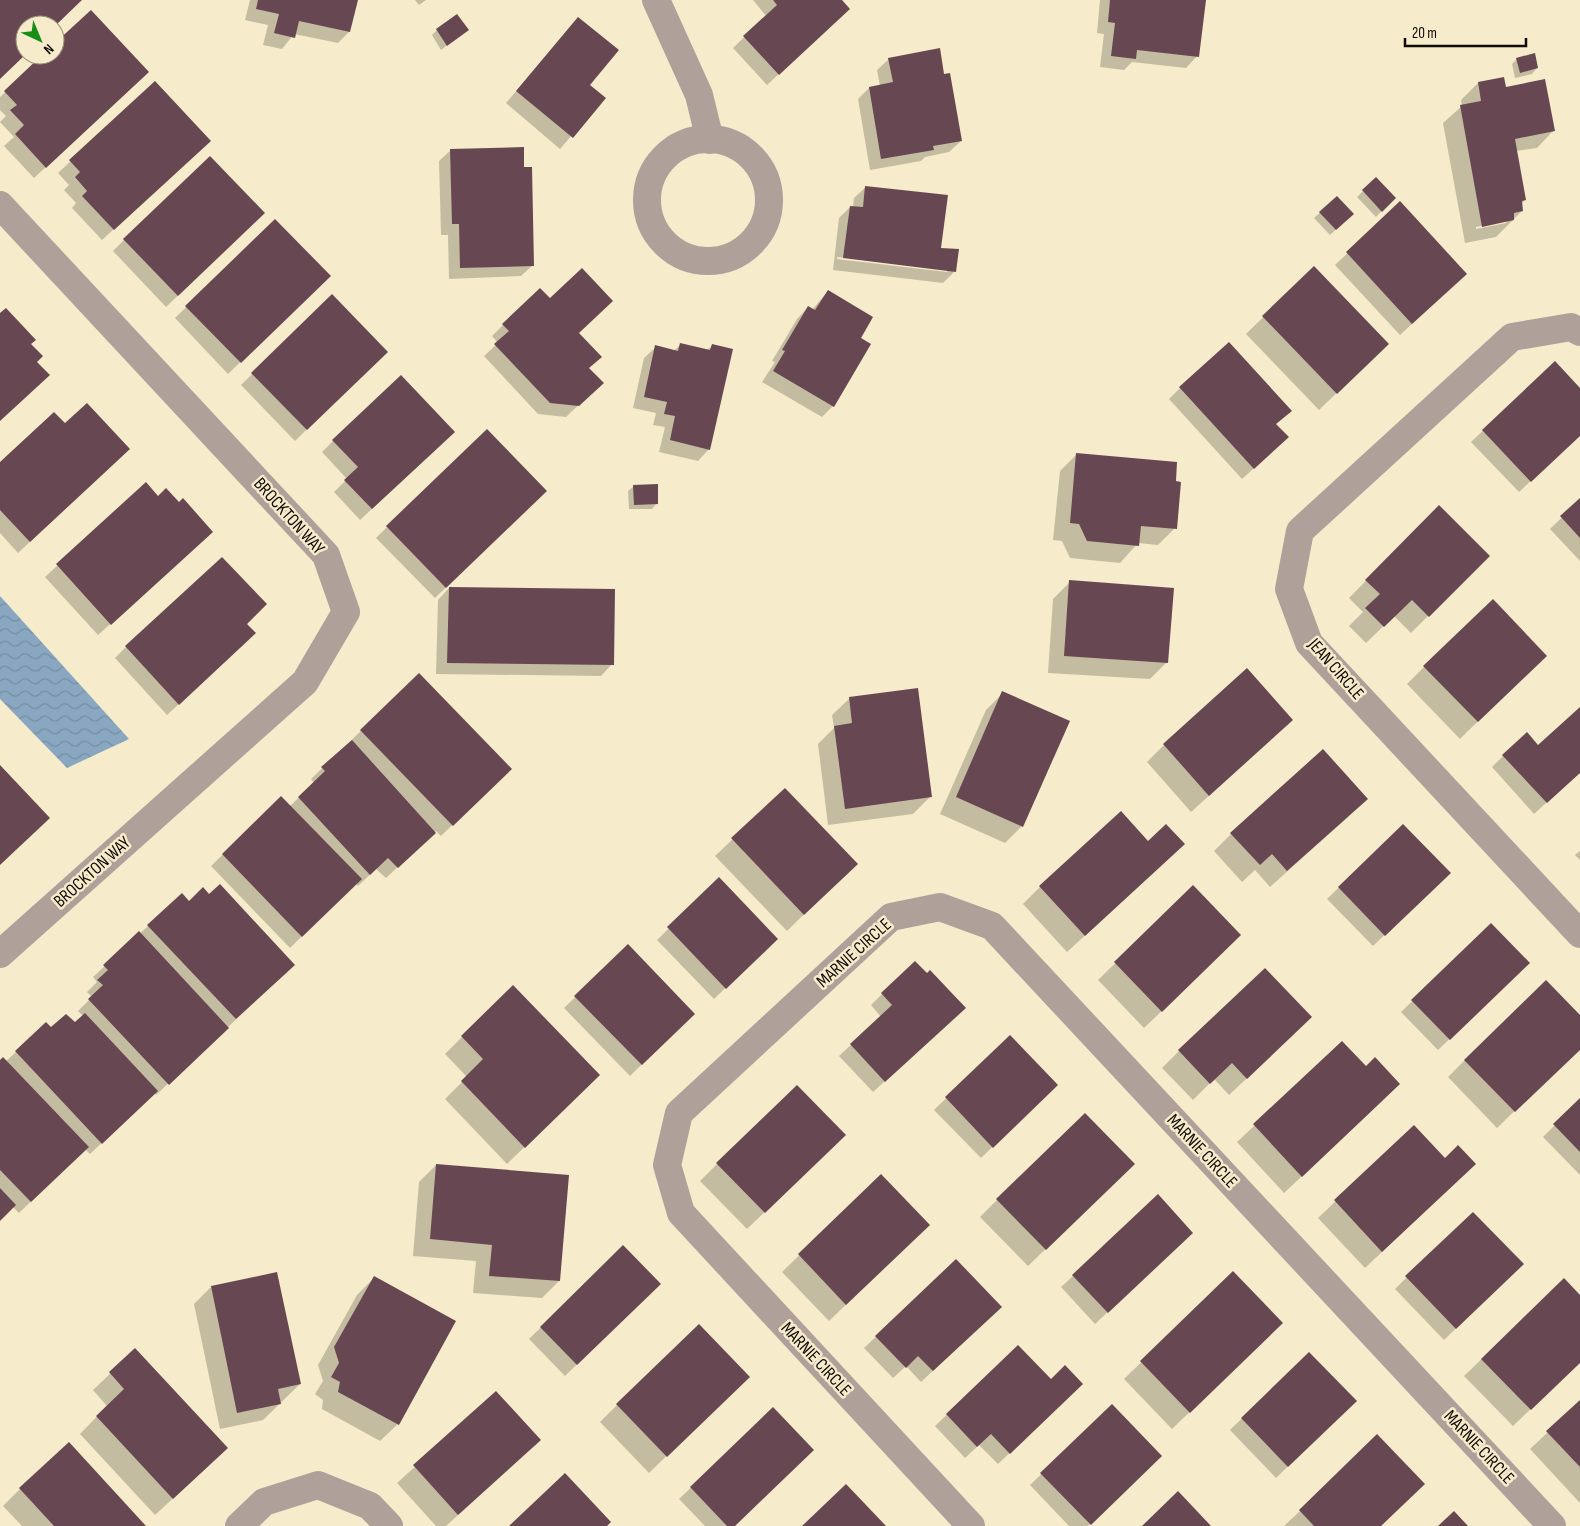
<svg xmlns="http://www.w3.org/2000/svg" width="1580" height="1526" font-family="'Sofia Sans Condensed',sans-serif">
<defs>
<pattern id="water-waves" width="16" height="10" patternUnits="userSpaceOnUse" patternTransform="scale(1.25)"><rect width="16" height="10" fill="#89a7c1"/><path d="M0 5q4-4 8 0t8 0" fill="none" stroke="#758ea4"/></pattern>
</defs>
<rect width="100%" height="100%" fill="#f6ebca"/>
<!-- water -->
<polygon fill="url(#water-waves)" points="0,596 129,739 67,768 0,699"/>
<!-- shadow -->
<g fill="#0003" fill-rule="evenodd">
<polygon points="250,0 356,0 349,32 338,43 294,34 282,49 263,45 268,25 245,20"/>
<polygon points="415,0 426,0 419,5"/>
<polygon points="840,0 837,20 767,85 733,48 766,16 753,0"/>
<polygon points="1100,0 1204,0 1197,56 1186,68 1132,62 1124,70 1100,67 1104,34 1097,33"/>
<polygon points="578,18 588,85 604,98 560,149 506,103"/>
<polygon points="437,30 467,30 441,50 432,35"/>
<polygon points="55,45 136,83 34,178 4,146 14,137 0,122 6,116 0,110 0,97 44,55 55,55"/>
<polygon points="889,59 943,76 961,141 949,152 925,157 921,161 870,170 858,99 869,88 880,86 877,70"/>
<polygon points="1517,59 1537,68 1532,74 1515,78 1512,64"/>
<path d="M1503 79 1505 89 1554 130 1537 148 1516 151 1525 200 1521 204 1522 211 1496 237 1465 243 1443 123 1462 106 1461 100 1478 83ZM1506 221V223L1476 229V227Z"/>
<polygon points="155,83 198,152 102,240 72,208 76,203 64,190 69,185 58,173"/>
<polygon points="451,150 523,168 533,265 521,276 449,279 448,235 441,235 439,161"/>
<polygon points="1376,178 1394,198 1376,217 1357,197"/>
<path d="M866 187 940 249 955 271 943 283 833 270 839 218 850 207H853L854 198ZM837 257 947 269V272L837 259Z"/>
<polygon points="1337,197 1347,219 1330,235 1314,218"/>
<polygon points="1400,203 1454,285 1400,335 1335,265"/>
<polygon points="275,221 329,276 228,374 175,318"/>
<polygon points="252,225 166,307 113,251 124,240"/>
<polygon points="1314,267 1370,361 1319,410 1246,334"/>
<polygon points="828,291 859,338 833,406 822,417 762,382 775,362 772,361 797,319 808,307 812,310"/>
<polygon points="332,296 386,352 295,441 241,385"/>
<polygon points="503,325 578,333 588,369 590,394 566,417 538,414 484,356 498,343 492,336"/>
<polygon points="680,345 707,350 712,346 709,449 698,461 659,452 665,427 653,425 656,413 633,408 644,358 656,347 674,351"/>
<polygon points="1555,363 1580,390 1580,435 1519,492 1471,442"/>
<polygon points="1180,388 1290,411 1275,425 1276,448 1242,479 1169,399"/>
<polygon points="65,425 117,461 18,553 0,533 0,463"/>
<polygon points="333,441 442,444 360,520 334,492 347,479 322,452"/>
<polygon points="1077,454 1175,528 1158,545 1138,543 1120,563 1070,558 1062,541 1053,540 1060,471"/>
<polygon points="146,484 158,497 179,504 200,543 98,635 45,577"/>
<polygon points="634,486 657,503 652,509 629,509 628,491"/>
<polygon points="545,491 435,598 376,538 387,527"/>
<polygon points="1580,500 1580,561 1550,529"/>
<polygon points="1439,507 1488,556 1411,633 1394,616 1366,643 1349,626 1363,612 1349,598"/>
<polygon points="1070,582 1167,662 1150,679 1048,673 1053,599"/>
<polygon points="449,588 612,664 601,676 436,674 438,600"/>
<polygon points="245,624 243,645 167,715 115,658 126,647"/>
<polygon points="1424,667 1528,672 1460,739 1407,684"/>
<polygon points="419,675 510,769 441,836 436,831 386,878 376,869 358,886 356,883 290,948 211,866 281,798 289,807 314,783 311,779"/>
<polygon points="1003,693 1022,826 1005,843 940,814 986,710"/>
<polygon points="850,698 930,797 913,814 828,825 818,744 834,728 832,715"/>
<polygon points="1580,708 1580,772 1534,814 1492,767 1503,756 1538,746"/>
<polygon points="1274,737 1191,812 1147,762 1164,745"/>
<polygon points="785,790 839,880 787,931 715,856"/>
<polygon points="1349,816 1270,887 1255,870 1242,882 1214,851 1231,834"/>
<polygon points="1403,825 1449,873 1373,946 1327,899"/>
<polygon points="1580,851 1580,860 1575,855"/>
<polygon points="1166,861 1067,952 1023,904 1040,887"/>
<polygon points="719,879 776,939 714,999 657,940"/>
<polygon points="1193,887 1223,952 1144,1028 1098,980"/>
<polygon points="189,902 282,976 156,1095 154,1093 90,1154 85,1149 19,1213 13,1207 0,1220 0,1062 5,1062 16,1052 51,1029 75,1024 83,1016 78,1011 92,997 87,992 97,982 93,977 148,926"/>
<polygon points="1491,925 1528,963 1438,1050 1401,1012"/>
<polygon points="628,946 693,1014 630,1076 564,1008"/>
<polygon points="927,975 953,1019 873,1092 839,1056 881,1017 871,1005 882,994"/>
<polygon points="1580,1017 1580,1048 1497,1128 1448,1077 1465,1060"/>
<polygon points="1294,1034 1229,1095 1214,1079 1193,1100 1162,1068 1179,1051"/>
<polygon points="1010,1036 1057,1085 981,1158 934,1110"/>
<polygon points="462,1037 581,1092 507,1164 445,1099 467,1077 445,1054"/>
<polygon points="1342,1043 1382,1101 1284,1193 1237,1142"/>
<polygon points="1580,1100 1580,1175 1543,1137"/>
<polygon points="1414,1127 1445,1160 1457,1181 1365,1268 1318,1218"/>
<polygon points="827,1152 747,1229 700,1181 717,1164"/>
<polygon points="436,1165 559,1281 542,1298 473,1293 476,1261 413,1256 419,1182"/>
<polygon points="881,1176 911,1242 829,1321 782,1272"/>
<polygon points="1116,1181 1028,1266 980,1217 997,1200"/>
<polygon points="1472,1213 1522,1264 1444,1340 1395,1289"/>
<polygon points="1180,1244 1095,1324 1061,1287 1073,1276"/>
<polygon points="623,1247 659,1284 565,1376 529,1339"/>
<polygon points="956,1261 989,1318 921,1382 906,1366 893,1378 864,1348"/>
<polygon points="1233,1273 1265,1340 1172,1429 1124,1379"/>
<polygon points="374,1278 455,1322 398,1424 380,1441 322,1409 323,1400 315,1394 323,1381 318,1365 357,1295"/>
<polygon points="1564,1280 1580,1297 1580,1362 1513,1426 1464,1376"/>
<polygon points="211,1287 300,1384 263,1420 220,1429 194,1304"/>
<polygon points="1018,1347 1051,1380 1070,1396 998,1464 979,1445 965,1458 935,1426"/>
<polygon points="135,1350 209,1465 155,1515 80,1434 107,1406 93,1390"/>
<polygon points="1309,1353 1355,1401 1276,1478 1230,1430"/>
<polygon points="496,1393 522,1457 446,1526 436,1526 397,1483"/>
<polygon points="731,1393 649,1473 600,1422 617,1405"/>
<polygon points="1580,1402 1580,1503 1530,1449"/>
<polygon points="1112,1406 1160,1456 1088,1526 1069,1526 1030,1485"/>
<polygon points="773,1409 734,1526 705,1526 679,1499"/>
<polygon points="20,1489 144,1526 22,1526 3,1506"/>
<polygon points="1300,1511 1380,1526 1284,1526"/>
</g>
<!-- building -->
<g fill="#674852">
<polygon points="0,0 82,0 56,25 25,25 25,55 0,79"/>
<polygon points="258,0 358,0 350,32 299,21 295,38 274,33 279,14 256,9"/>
<polygon points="773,0 842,0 850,9 779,75 743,36 777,5"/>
<polygon points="1110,0 1206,0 1199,57 1137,50 1136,59 1111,56 1115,23 1108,22"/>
<polygon points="91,10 149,72 46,168 15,134 24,125 10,110 17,105 4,91 42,55 55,55 55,43"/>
<polygon points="457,14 469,30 447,46 436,29"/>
<polygon points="578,17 619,50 590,85 606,98 573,138 516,91"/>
<polygon points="940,48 944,74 950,73 962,141 933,146 934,150 881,159 869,87 893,82 888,58"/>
<polygon points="1535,53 1538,68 1520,73 1516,58"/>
<polygon points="1504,77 1506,87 1545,79 1555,131 1515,139 1526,200 1522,201 1523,211 1514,213 1514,220 1482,227 1460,105 1481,101 1478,82"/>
<polygon points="155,81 211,141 114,230 82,196 87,191 75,177 80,172 69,160"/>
<polygon points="524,147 524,167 532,167 534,266 460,268 459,224 452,224 450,149"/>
<polygon points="210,156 265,213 178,296 123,239"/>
<polygon points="1376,177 1396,198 1382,212 1362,190"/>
<polygon points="865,186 948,195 941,248 959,249 956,272 843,258 850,206 863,207"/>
<polygon points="1337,196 1354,214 1336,230 1319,212"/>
<polygon points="1400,201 1467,274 1412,324 1346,252"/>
<polygon points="275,219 331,276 241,363 185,306"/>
<polygon points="1314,266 1389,344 1337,394 1262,316"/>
<polygon points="582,268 613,301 579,333 602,357 589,368 604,383 579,406 550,403 494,344 509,331 502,324 540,288 550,298"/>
<polygon points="828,290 873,317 861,338 871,344 834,407 773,371 785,351 782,350 808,306 815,310"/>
<polygon points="332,294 388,352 307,430 251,373"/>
<polygon points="6,308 36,340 31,344 43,356 37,362 50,375 0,421 0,313"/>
<polygon points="1229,342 1292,411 1276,424 1289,437 1254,469 1179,387"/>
<polygon points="680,343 710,350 712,344 733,349 710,450 670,440 675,416 664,414 667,402 644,397 655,345 678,351"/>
<polygon points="1555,361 1580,388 1580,436 1531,482 1482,430"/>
<polygon points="401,375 455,432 372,509 344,480 358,467 332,440"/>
<polygon points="87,403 130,449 30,542 0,510 0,462 54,412 65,423"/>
<polygon points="487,429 547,491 446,588 386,526"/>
<polygon points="1076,453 1177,462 1176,481 1181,482 1177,529 1141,526 1139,546 1087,541 1079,524 1070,523"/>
<polygon points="146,482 158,496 166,488 179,502 183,498 213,532 111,625 56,564"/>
<polygon points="658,484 658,504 634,505 633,485"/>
<polygon points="1580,498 1580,538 1560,516"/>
<polygon points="1439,505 1490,556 1429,617 1412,600 1384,627 1365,608 1380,594 1365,580"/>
<polygon points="222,557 267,604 247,624 256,633 179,705 125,646"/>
<polygon points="1069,580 1174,588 1168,663 1064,656"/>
<polygon points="449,587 615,589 614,665 447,663"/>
<polygon points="1493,599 1547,656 1478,722 1423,666"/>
<polygon points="1247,668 1293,720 1209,796 1163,744"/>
<polygon points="419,673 512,769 453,826 360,730"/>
<polygon points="918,688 932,797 845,809 834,726 852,723 849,697"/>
<polygon points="1002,691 1070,721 1023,827 956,797"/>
<polygon points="1580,707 1580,773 1547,803 1502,755 1527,732 1538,745"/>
<polygon points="352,740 436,833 398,868 388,858 370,875 298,797 325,771 321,767"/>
<polygon points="1323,749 1368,799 1287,871 1272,854 1260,865 1230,833"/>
<polygon points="0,765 50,818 0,865"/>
<polygon points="785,788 858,864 804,915 731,838"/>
<polygon points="281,796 362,879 302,937 222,854"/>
<polygon points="1121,811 1148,841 1166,824 1185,844 1085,936 1039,886"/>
<polygon points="1403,824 1451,873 1385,936 1338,887"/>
<polygon points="719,877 778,939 726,989 667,927"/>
<polygon points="220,884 295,965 236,1019 147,925 182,893 189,901 203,887 209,894"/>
<polygon points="1193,885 1241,935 1162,1012 1114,962"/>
<polygon points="1491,923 1530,963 1450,1040 1411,1000"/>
<polygon points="139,931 229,1028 169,1085 88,999 103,985 97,980 108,970 103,965"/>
<polygon points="628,944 695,1014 642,1065 574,996"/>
<polygon points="915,961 927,973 930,970 966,1008 885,1082 850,1044 892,1005 881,993"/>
<polygon points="1265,968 1312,1017 1247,1079 1232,1063 1210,1084 1178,1050"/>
<polygon points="1546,980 1580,1015 1580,1050 1515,1112 1464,1060"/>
<polygon points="513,985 600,1075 525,1148 461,1081 483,1059 461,1036"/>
<polygon points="85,1013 158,1091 102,1144 15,1051 46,1022 51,1027 66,1014 75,1022"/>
<polygon points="1010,1035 1058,1085 993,1148 945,1097"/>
<polygon points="1342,1041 1366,1066 1375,1057 1400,1084 1302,1177 1253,1124"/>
<polygon points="3,1057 89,1147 31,1202 0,1170 0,1060"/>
<polygon points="797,1085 846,1135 765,1213 716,1163"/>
<polygon points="1580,1098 1580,1152 1553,1124"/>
<polygon points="1085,1113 1135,1164 1046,1250 996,1199"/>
<polygon points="1414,1125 1445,1158 1458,1145 1476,1164 1382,1252 1334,1200"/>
<polygon points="436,1164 569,1175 560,1281 489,1276 492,1245 430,1239"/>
<polygon points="881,1174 930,1225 846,1305 798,1254"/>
<polygon points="0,1188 16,1205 0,1221"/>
<polygon points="1158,1194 1193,1233 1108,1313 1072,1275"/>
<polygon points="1473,1212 1524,1264 1456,1329 1405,1276"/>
<polygon points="623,1245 661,1284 577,1365 540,1327"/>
<polygon points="956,1259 1002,1307 933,1371 918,1356 906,1368 875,1336"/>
<polygon points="1233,1271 1283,1323 1190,1413 1140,1361"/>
<polygon points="277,1272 301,1384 278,1389 281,1404 237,1413 211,1286"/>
<polygon points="374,1276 456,1321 399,1425 338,1392 340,1382 331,1377 339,1363 334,1347"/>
<polygon points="1564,1278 1580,1295 1580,1363 1531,1410 1481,1359"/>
<polygon points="699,1324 750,1377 667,1457 616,1404"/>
<polygon points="1018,1345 1051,1379 1065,1365 1083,1384 1010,1454 991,1434 977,1447 946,1414"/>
<polygon points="135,1348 228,1448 173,1499 96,1416 124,1389 109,1372"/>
<polygon points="1309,1352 1357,1401 1288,1467 1241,1418"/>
<polygon points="496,1391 541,1440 458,1515 413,1465"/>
<polygon points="1580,1400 1580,1467 1546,1431"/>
<polygon points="1112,1404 1162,1456 1091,1525 1040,1473"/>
<polygon points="773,1407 814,1450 735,1526 727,1526 690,1487"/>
<polygon points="1377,1434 1425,1484 1381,1526 1314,1526 1299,1510"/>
<polygon points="69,1442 146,1526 54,1526 19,1488"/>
<polygon points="565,1473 611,1522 607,1526 509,1526"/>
<polygon points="846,1484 886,1526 802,1526"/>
<polygon points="1178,1491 1211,1526 1142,1526"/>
<polygon points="1454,1511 1468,1526 1438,1526"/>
</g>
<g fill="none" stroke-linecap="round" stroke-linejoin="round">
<!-- street -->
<g stroke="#afa09a" stroke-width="28">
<polyline points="656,0 699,95 710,140"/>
<circle cx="708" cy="200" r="61"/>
<polyline points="0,205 326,555 346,612 305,682 0,954"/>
<polyline points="1580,332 1571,327 1512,337 1300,531 1289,589 1309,643 1580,934"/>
<polyline points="239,1526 264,1502 318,1485 370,1506 389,1526"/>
<polyline points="971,1526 681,1213 667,1165 679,1113 891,917 940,907 992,926 1552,1526"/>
</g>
</g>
<g text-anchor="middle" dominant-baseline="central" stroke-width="5" stroke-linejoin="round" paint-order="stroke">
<!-- street labels -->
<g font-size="18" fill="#0f0b02" stroke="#f6ebca">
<text transform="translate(289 516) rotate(48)">BROCKTON WAY</text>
<text transform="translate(1336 669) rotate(49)">JEAN CIRCLE</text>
<text transform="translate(92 872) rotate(-42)">BROCKTON WAY</text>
<text transform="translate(854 953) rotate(-42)">MARNIE CIRCLE</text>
<text transform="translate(1202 1151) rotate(47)">MARNIE CIRCLE</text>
<text transform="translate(816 1359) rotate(47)">MARNIE CIRCLE</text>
<text transform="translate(1479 1447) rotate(47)">MARNIE CIRCLE</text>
</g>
</g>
<!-- north arrow -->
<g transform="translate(40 40) rotate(136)"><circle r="24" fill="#f6ebca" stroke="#9a917a"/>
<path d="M0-4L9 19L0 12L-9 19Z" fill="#178e17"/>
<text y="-8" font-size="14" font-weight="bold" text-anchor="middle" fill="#0f0b02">N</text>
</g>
<!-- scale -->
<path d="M1405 38v8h121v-8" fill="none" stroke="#0f0b02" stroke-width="2.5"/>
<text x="1412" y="38" font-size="15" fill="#0f0b02" stroke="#f6ebca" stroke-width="4" paint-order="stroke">20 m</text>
</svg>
